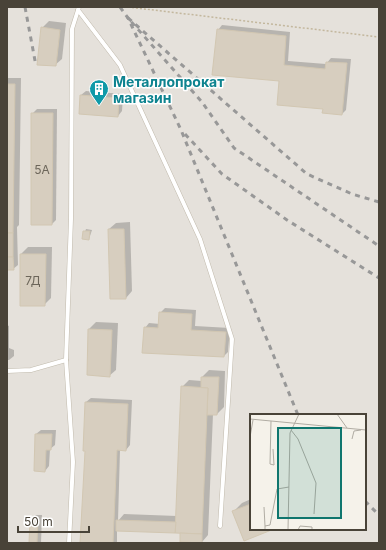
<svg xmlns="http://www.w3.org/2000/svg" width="386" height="550" font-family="Inter,sans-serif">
<rect width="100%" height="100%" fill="#f5f2ea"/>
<!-- industrial -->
<path fill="#e5e1db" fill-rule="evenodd" d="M7 7H379V543H7ZM251 415H365V529H251Z"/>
<!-- shadow -->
<g fill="#0003">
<polygon points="49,21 66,23 62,59 55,65 42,28"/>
<polygon points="222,25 290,32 288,61 326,64 331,58 351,59 346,110 342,114 324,108 280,80 218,30"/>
<polygon points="7,78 21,78 19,225 17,227 18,265 13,269 7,269"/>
<polygon points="86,91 123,94 122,111 118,116 81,95"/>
<polygon points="37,109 57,109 56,220 52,224 32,114"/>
<polygon points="130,222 132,291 126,298 109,229 116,223"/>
<polygon points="86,229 92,230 89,239 83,238"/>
<polygon points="28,247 52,247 51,298 44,305 21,305 21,254"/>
<polygon points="165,308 196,310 195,326 230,328 228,352 224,356 145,328 149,323 160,324 160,313"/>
<polygon points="96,322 118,323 116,370 109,376 89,329"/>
<polygon points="7,325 9,326 9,348 14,350 14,356 9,360 7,360"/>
<polygon points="209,370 225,371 224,407 217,414 213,414 208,535 202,542 181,532 117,530 117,543 82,543 86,451 86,402 91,398 132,400 130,445 126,450 120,450 118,521 124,514 177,516 182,387 189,380 202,381 202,377"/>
<polygon points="41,430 56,430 55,445 50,449 49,466 45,471 36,434"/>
<polygon points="251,499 251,529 272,529 244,540 233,512 242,503"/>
<polygon points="36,515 42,515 41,543 30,543 31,519"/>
</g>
<!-- building -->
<g fill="#d7cebf" stroke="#d2c7b2">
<polygon points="41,27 60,30 56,66 37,65"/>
<polygon points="217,29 286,36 284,65 325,69 326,62 347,63 342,115 322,113 323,109 277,105 279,81 212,75"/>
<polygon points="7,84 15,84 13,233 7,233"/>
<polygon points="80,95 119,98 118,117 79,114"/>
<polygon points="31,113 53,113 52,225 31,225"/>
<polygon points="108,229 124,229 126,299 110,299"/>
<polygon points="83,231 90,231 89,240 82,239"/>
<rect x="7" y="233" width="6" height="24"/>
<polygon points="20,254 46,254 45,306 20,306"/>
<polygon points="7,257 13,257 14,270 7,270"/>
<polygon points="159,312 192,314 191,330 226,332 224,357 142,353 144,327 158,328"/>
<polygon points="88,329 112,330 110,377 87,375"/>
<polygon points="201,377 219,377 217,415 207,415 208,388 201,388"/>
<polygon points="181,386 208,388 202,534 175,533"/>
<polygon points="85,402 128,404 126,451 117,450 113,543 80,543 85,451 83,451"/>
<polygon points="35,434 52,434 51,450 46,450 45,472 34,471"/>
<polygon points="251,504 251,529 274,529 244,541 232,511"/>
<polygon points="30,519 38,519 37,543 29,543"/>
<polygon points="116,520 176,522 175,533 116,531"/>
<polygon points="180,533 202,534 202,543 180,542"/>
</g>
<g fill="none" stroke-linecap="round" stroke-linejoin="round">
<defs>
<g id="service">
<polyline points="78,10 120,65 200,239 232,339 220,526"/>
<polyline points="7,371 31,370 66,360"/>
<polyline points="69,543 73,462 66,360 71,219 72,29 79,7"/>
</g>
</defs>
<!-- service casing -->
<use href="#service" stroke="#c1baac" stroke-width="5"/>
<!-- path -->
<polyline stroke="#c3b79d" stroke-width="1.5" stroke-dasharray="2 2" stroke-linecap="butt" points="128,7 379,37"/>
<!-- service -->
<use href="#service" stroke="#fff" stroke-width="4"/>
<!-- rail -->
<g stroke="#989898" stroke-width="3" stroke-dasharray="5 5" stroke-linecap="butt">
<polyline points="25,7 36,66"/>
<polyline points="120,7 128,18 181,130 298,415"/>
<polyline points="185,134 222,174 287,220 379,278"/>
<polyline points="379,202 352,194 307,174 128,18 202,102 234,148 379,246"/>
<polyline points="365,501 379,515"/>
</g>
</g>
<!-- icons -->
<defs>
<symbol id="building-pin" viewBox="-11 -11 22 30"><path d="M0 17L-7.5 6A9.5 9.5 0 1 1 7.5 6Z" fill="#0f9aa8" stroke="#fff"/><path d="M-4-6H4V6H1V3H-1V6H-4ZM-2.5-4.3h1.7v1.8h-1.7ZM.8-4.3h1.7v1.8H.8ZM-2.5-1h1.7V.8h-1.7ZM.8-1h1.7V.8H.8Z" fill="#fff"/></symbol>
</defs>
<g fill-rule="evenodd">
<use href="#building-pin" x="88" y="78" width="22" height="30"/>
</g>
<g text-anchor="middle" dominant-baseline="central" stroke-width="3" stroke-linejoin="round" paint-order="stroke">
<!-- number labels -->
<g font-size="12" fill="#6c665a">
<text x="42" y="169">5А</text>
<text x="33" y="280">7Д</text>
</g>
<!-- culture labels -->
<g font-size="14" font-weight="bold" fill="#0d838f" stroke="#fff" text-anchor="start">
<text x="113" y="81">Металлопрокат<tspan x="113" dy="16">магазин</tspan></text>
</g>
</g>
<!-- overview -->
<g transform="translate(250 414)">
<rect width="116" height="116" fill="#f5f2ea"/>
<path fill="none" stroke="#b0aca3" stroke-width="1" d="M87 0 97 14M0 5 116 16M21 7 20 50 24 51 23 35M41 16 48 25 66 69 64 100M0 23 3 6M102 25 104 17 111 16M14 93 15 112M15 116V112L20 111 27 75 39 73M38 116 40 19 49 0M48 116 50 112 62 113V116"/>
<path fill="#0f766e" fill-opacity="0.15" stroke="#0f766e" stroke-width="2" d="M28 14H91V104H28Z"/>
<rect width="116" height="116" fill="none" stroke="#494338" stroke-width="2"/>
</g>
<!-- border -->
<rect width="386" height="550" fill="none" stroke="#494338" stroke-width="16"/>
<!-- scale -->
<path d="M18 526v6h71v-6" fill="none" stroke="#494338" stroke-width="2"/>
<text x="24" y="526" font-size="12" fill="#494338" stroke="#ffffff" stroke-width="3" paint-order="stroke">50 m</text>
</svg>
